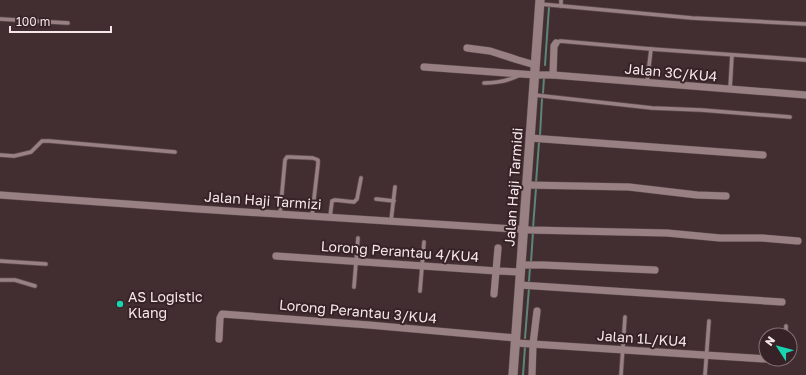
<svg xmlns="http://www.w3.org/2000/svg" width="806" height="375" font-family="'Golos Text',sans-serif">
<rect width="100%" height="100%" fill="#422d30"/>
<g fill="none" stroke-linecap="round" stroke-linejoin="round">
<!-- stream -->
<g stroke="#5d867b" stroke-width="2">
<polyline points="545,65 549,7"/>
<polyline points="543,93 544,78"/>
<polyline points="540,136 542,99"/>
<polyline points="536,183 539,142"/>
<polyline points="533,228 536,188"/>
<polyline points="531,262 533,232"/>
<polyline points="529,281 530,267"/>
<polyline points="525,338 529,288"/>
<polyline points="523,375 525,347"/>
</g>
<defs>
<g id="service">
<polyline points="540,4 692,18 806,24"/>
<polyline points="561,6 561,0"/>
<polyline points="0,19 68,23"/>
<polyline points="556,43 560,41 651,49 806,60"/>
<path d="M484 83C496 83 507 81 518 76"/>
<polyline points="647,83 651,49"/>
<polyline points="730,89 732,55"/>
<polyline points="534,95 652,108 701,110 790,117"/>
<polyline points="0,155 14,156 31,152 42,141 49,141 175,152"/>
<polyline points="376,199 394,201"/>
<polyline points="280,214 285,160 287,157 290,157 313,158 318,160 318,164 312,216"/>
<polyline points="330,217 332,201 335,200 354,202 357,199 361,178"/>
<polyline points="391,221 395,187"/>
<polyline points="0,261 46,264"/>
<polyline points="0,280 15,280 35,286"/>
<polyline points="354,287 358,238"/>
<polyline points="420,291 424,242"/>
<polyline points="786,335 786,326"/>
<polyline points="621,375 625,317"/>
<polyline points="705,375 709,321"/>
</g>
<g id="minor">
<polyline points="467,48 490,51 518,60 535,65"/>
<polyline points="424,67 535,75 553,75 806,95"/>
<polyline points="553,75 554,46 556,43"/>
<polyline points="530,138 763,155"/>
<polyline points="527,185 629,187 697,195 726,196"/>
<polyline points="0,195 198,209 530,230 667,233 720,238 762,238 798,241"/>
<polyline points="276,256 497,271 521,272"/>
<polyline points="521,265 543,265 655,270"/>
<polyline points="520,285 782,302"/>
<polyline points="494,294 498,248"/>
<polyline points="219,339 220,318 222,314 369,325 516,338"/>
<polyline points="516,343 766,359"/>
<polyline points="770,359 782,359"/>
<polyline points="532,375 533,344 537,311"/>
</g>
<polyline id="tertiary" points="513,375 540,0"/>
</defs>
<!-- service casing -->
<use href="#service" stroke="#5d4c4e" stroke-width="5"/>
<!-- minor casing -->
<use href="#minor" stroke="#5d4c4e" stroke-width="8"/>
<!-- tertiary casing -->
<use href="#tertiary" stroke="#5d4c4e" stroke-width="10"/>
<!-- service -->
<use href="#service" stroke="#988083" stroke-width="3.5"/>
<!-- minor -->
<use href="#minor" stroke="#988083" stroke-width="7"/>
<!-- tertiary -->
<use href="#tertiary" stroke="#988083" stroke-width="9"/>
</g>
<!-- markers -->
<circle fill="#18d5b2" stroke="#372327" stroke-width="1.5" cx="120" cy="304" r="4"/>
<g text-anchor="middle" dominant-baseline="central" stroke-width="4" stroke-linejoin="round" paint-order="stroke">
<!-- street labels -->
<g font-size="14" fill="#f5e7e9" stroke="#372327">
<text transform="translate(671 72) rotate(5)">Jalan 3C/KU4</text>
<text transform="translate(513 187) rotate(-86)">Jalan Haji Tarmidi</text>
<text transform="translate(263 200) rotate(4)">Jalan Haji Tarmizi</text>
<text transform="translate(400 251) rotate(4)">Lorong Perantau 4/KU4</text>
<text transform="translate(358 311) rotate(5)">Lorong Perantau 3/KU4</text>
<text transform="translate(642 338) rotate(4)">Jalan 1L/KU4</text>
</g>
<!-- poi labels -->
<g font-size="14" fill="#f5e7e9" stroke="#372327" text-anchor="start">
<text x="128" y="296">AS Logistic<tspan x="128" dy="16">Klang</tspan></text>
</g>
</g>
<!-- north arrow -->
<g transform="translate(778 347) rotate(306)"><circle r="19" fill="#372327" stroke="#837175"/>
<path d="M0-3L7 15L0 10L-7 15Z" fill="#18d5b2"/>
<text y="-6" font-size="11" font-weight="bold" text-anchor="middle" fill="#f5e7e9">N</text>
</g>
<!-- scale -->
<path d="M10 26v6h101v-6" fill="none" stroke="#f5e7e9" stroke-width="2"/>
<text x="16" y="26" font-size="12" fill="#f5e7e9" stroke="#372327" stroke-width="3" paint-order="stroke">100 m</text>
</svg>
